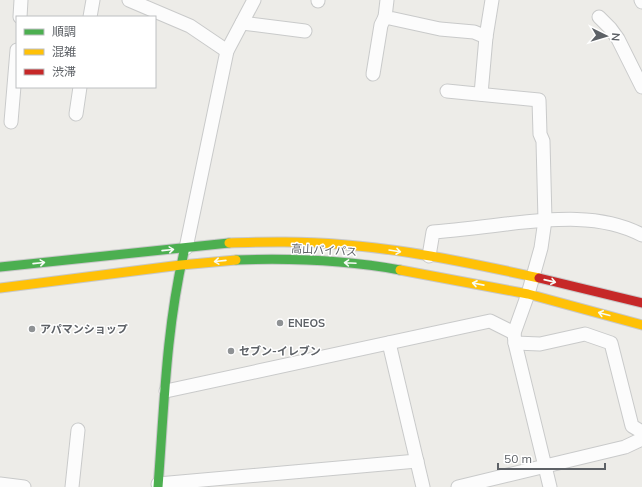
<svg xmlns="http://www.w3.org/2000/svg" width="642" height="487" font-family="Mulish,'Noto Sans JP',sans-serif">
<rect width="100%" height="100%" fill="#edece8"/>
<g fill="none" stroke-linecap="round" stroke-linejoin="round">
<defs>
<g id="street">
<polyline points="129,0 190,26 227,51"/>
<polyline points="387,0 385,17 440,29 474,32 486,37"/>
<polyline points="641,0 642,2"/>
<polyline points="318,1 318,0"/>
<polyline points="20,17 21,0"/>
<polyline points="90,17 93,0"/>
<polyline points="599,17 610,28 618,39 642,87"/>
<polyline points="242,23 305,31"/>
<polyline points="373,74 381,25 385,17"/>
<polyline points="447,91 539,100 540,134 543,141 545,220 541,248 528,294 514,333 515,343 550,487"/>
<polyline points="481,94 486,37 492,0"/>
<polyline points="76,114 80,87"/>
<polyline points="11,122 17,50"/>
<polyline points="186,248 227,51 254,0"/>
<path d="M429 256 433 232C458 230 482 227 506 224 551 219 601 213 642 235"/>
<polyline points="389,343 423,487"/>
<polyline points="515,343 540,344 585,334 611,343 632,426 642,432"/>
<polyline points="166,391 490,321 514,333"/>
<polyline points="0,484 24,487"/>
<polyline points="158,484 417,461"/>
<polyline points="72,487 78,430"/>
<polyline points="458,487 625,447 642,439"/>
</g>
<g id="fast">
<path d="M236 260C291 258 346 260 400 270"/>
<polyline points="0,267 229,243"/>
<path d="M158 487C164 409 166 329 184 252"/>
</g>
<g id="slow">
<path d="M229 243C245 242 261 242 278 242 366 241 453 259 539 278"/>
<polyline points="400,270 528,294 642,325"/>
<polyline points="0,288 181,265 236,260"/>
</g>
<polyline id="jam" points="539,278 642,303"/>
</defs>
<!-- street casing -->
<use href="#street" stroke="#c9caca" stroke-width="15"/>
<!-- fast casing -->
<use href="#fast" stroke="#c8c8c9" stroke-width="11"/>
<!-- slow casing -->
<use href="#slow" stroke="#c8c8c9" stroke-width="11"/>
<!-- jam casing -->
<use href="#jam" stroke="#c8c8c9" stroke-width="11"/>
<!-- street -->
<use href="#street" stroke="#fcfcfc" stroke-width="13"/>
<!-- fast -->
<use href="#fast" stroke="#4caf50" stroke-width="9"/>
<!-- slow -->
<use href="#slow" stroke="#ffc107" stroke-width="9"/>
<!-- jam -->
<use href="#jam" stroke="#c62828" stroke-width="9"/>
</g>
<!-- one-way arrows -->
<defs><path id="oneway-shaft" d="M-6 0H5M1.5-3L5.5 0L1.5 3" fill="none" stroke-width="1.6" stroke-linecap="round" stroke-linejoin="round"/></defs>
<g stroke="#f6fbf6">
<use href="#oneway-shaft" transform="translate(168 250) rotate(-6)"/>
<use href="#oneway-shaft" transform="translate(395 251) rotate(9)"/>
<use href="#oneway-shaft" transform="translate(220 261) rotate(174)"/>
<use href="#oneway-shaft" transform="translate(39 263) rotate(-6)"/>
<use href="#oneway-shaft" transform="translate(350 263) rotate(-177)"/>
<use href="#oneway-shaft" transform="translate(550 281) rotate(13)"/>
<use href="#oneway-shaft" transform="translate(478 284) rotate(-169)"/>
<use href="#oneway-shaft" transform="translate(604 314) rotate(-165)"/>
</g>
<!-- markers -->
<g fill="#8f9294" stroke="#fff" stroke-width="1.5">
<circle cx="280" cy="323" r="4"/>
<circle cx="32" cy="329" r="4"/>
<circle cx="231" cy="351" r="4"/>
</g>
<g text-anchor="middle" dominant-baseline="central" stroke-width="3" stroke-linejoin="round" paint-order="stroke">
<!-- street labels -->
<g font-size="11" fill="#5d6166" stroke="#fff">
<text transform="translate(324 250) rotate(3)">高山バイパス</text>
</g>
<!-- poi labels -->
<g font-size="11" font-weight="bold" fill="#5d6166" stroke="#fff" text-anchor="start">
<text x="288" y="323">ENEOS</text>
<text x="40" y="329">アパマンショップ</text>
<text x="239" y="351">セブン-イレブン</text>
</g>
</g>
<!-- legend -->
<rect x="16" y="16" width="140" height="72" fill="#ffffff" stroke="#bec0c2"/>
<rect x="24" y="29" width="20" height="6" fill="#4caf50" stroke="#bec0c2"/>
<text x="52" y="36" font-size="12" fill="#5d6166">順調</text>
<rect x="24" y="49" width="20" height="6" fill="#ffc107" stroke="#bec0c2"/>
<text x="52" y="56" font-size="12" fill="#5d6166">混雑</text>
<rect x="24" y="69" width="20" height="6" fill="#c62828" stroke="#bec0c2"/>
<text x="52" y="76" font-size="12" fill="#5d6166">渋滞</text>
<!-- north arrow -->
<g transform="translate(606 36) rotate(95)" stroke="#ffffff" stroke-width="3" paint-order="stroke">
<path d="M0-3L7 15L0 10L-7 15Z" fill="#5d6166"/>
<text y="-6" font-size="11" font-weight="bold" text-anchor="middle" fill="#5d6166">N</text>
</g>
<!-- scale -->
<path d="M498 463v6h107v-6" fill="none" stroke="#5d6166" stroke-width="2"/>
<text x="504" y="463" font-size="12" fill="#5d6166" stroke="#ffffff" stroke-width="3" paint-order="stroke">50 m</text>
</svg>
